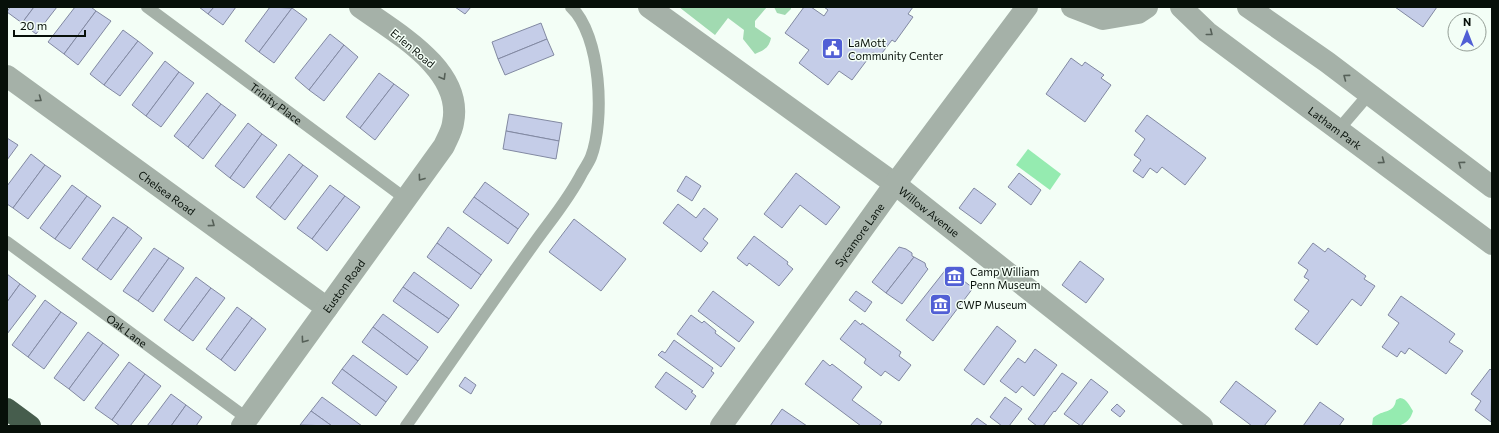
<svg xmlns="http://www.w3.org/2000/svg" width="1499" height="433" font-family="Commissioner,sans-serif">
<rect width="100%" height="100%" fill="#f3fef6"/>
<!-- green -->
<g fill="#a1dab1">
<path d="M679 7H767L755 21V27L771 38C769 48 764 50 755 54L743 39 744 30 728 18 715 35Z"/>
<polygon points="774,7 791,7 791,9 785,15 777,13"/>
</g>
<!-- water -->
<g fill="#95ebb0">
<polygon points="1028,149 1061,174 1050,190 1016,165"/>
<path d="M1400 398C1407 399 1409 405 1413 411 1407 431 1389 426 1372 426L1373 418C1383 409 1394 414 1396 400Z"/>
</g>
<!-- building -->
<g fill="#c5cde8" stroke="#8289a2">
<polygon points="10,7 34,7 22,23 7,12"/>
<polygon points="34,7 57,7 36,34 22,23"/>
<polygon points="75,7 91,7 96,11 64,54 48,42"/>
<polygon points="199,7 214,7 208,14"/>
<polygon points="214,7 236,7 223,25 208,14"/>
<polygon points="270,7 292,8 259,52 245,41"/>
<polygon points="455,7 471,7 465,14"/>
<polygon points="804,7 811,7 824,16 828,10 824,7 913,7 908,14 913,17 895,42 892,40 879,57 873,52 852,80 839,71 828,85 799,63 809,50 785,33"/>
<polygon points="1395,7 1437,7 1423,27"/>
<polygon points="292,8 307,19 274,63 259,52"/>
<polygon points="96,11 111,21 78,65 64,54"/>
<polygon points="541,23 547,39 498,59 492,42"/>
<polygon points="123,30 138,41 104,85 90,74"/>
<polygon points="330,34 344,45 309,90 295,78"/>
<polygon points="547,39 554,55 505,75 498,59"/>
<polygon points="138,41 153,53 120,96 104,85"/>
<polygon points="344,45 358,57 324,101 309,90"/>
<polygon points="1071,58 1082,66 1085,62 1104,75 1101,78 1111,85 1085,122 1046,94"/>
<polygon points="165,61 179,72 146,116 132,105"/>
<polygon points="179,72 194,83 161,127 146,116"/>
<polygon points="379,73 394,84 360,128 346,117"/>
<polygon points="394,84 409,95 375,140 360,128"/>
<polygon points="207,93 221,104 188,147 174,136"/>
<polygon points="221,104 236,115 203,159 188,147"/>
<polygon points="509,114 562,123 559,141 506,131"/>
<polygon points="1147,115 1206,158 1185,185 1162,167 1157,173 1150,168 1143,178 1133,171 1141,160 1134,155 1145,139 1135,131"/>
<polygon points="248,123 262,134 230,178 215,166"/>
<polygon points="506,131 559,141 556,159 503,149"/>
<polygon points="262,134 277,145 244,188 230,178"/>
<polygon points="7,138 18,145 7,160"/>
<polygon points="31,154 45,165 13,208 7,204 7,186"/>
<polygon points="289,154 303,165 270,208 256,197"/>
<polygon points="45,165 61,176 28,219 13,208"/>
<polygon points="303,165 318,176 285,220 270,208"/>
<polygon points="796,173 840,207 826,225 800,205 782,228 764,214"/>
<polygon points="1019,173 1041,190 1031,205 1008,187"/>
<polygon points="686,176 701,186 692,201 677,191"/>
<polygon points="485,182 529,214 518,229 474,197"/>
<polygon points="72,185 87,196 55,239 40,228"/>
<polygon points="330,185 345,196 312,239 297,228"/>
<polygon points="974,188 996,204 981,224 959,208"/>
<polygon points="87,196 101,206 70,249 55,239"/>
<polygon points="345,196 360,207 327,251 312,239"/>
<polygon points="474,197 518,229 508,244 463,212"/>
<polygon points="678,204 696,218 704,208 718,219 703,239 708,243 701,252 663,223"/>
<polygon points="113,217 128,227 97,270 82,259"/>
<polygon points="574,219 626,259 601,291 549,252"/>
<polygon points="128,227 142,238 111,280 97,270"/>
<polygon points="448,227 492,260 481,275 437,243"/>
<polygon points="754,236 788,262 787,264 793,269 779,286 749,263 747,266 737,258"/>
<polygon points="437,243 481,275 471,289 427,257"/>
<polygon points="1313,243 1325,252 1328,248 1366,276 1364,279 1375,286 1361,306 1352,299 1317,345 1295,329 1309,311 1294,300 1309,280 1304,277 1308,270 1298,263"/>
<polygon points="899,247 906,249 912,253 912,256 914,257 886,293 872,282"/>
<polygon points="154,248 169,258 138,301 123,291"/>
<polygon points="914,257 925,263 926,267 928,269 902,304 886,293"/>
<polygon points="169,258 184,268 153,312 138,301"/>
<polygon points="1080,261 1104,279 1086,303 1062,285"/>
<polygon points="947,268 973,288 933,341 906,320"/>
<polygon points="414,272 459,305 449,319 403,287"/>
<polygon points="7,274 20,284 7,302"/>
<polygon points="196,277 211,288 179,331 164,320"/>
<polygon points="20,284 36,296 7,334 7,302"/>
<polygon points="403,287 449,319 438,333 393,301"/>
<polygon points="211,288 225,298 193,341 179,331"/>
<polygon points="713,291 754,322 739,342 698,311"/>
<polygon points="856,291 872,302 865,312 849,300"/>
<polygon points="1401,296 1455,334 1449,342 1463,351 1446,374 1409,348 1405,354 1401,351 1397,357 1382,347 1399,323 1388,315"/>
<polygon points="45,300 61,312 28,357 12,345"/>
<polygon points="237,307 252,318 221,360 206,349"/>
<polygon points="61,312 77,323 44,369 28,357"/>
<polygon points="383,314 428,347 418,361 373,327"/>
<polygon points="691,315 702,323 704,321 716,331 715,333 735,348 721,367 677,334"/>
<polygon points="252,318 266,329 235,371 221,360"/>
<polygon points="855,320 861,325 862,323 901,352 899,356 911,365 899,381 885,371 881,376 864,363 866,359 840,339"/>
<polygon points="997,326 1016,341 984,385 964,370"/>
<polygon points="373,327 418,361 407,375 362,342"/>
<polygon points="88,332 103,343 69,389 54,378"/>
<polygon points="674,340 713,368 711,371 714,373 703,388 658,355 662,351 665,353"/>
<polygon points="103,343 119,355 84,401 69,389"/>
<polygon points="1035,349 1057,365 1034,396 1022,386 1016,393 1000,381 1018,358 1025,363"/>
<polygon points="353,355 397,387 386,402 342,369"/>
<polygon points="823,360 830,366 832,364 862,387 852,400 882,422 879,426 861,426 805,384"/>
<polygon points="129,362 145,374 112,420 95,408"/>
<polygon points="342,369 386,402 376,416 332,383"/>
<polygon points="1490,369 1492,371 1491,422 1475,410 1481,401 1471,394"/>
<polygon points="666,372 693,391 691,392 696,396 686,410 655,387"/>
<polygon points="1062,373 1077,383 1055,412 1054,411 1043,426 1037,426 1028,419"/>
<polygon points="145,374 161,386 130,426 120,426 112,420"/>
<polygon points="465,377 476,385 471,394 459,386"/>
<polygon points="1091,379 1108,392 1081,426 1064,414"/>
<polygon points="1236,381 1276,411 1264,426 1252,426 1220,402"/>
<polygon points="171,394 186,405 171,426 147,426"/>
<polygon points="322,397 362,426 332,426 311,411"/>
<polygon points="1005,397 1022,409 1009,426 1002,426 990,417"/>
<polygon points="1320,402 1344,419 1339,426 1303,426"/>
<polygon points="1117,404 1125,411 1120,417 1111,410"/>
<polygon points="186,405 202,417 196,426 171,426"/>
<polygon points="782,409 807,426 770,426"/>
<polygon points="311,411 332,426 300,425"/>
<polygon points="977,418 988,426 970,426"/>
</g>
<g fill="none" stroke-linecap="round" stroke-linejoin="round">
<!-- lane -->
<g stroke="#a5b1a8" stroke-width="12">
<path id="s1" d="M147 7 406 199"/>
<polyline points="1339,129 1369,94"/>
<path id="s2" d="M7 242 248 419"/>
<path d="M406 426C448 366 490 305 533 245 550 221 569 199 582 173 585 168 589 162 591 157 605 120 601 35 571 7"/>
</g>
<!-- street -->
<g stroke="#a5b1a8" stroke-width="22">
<path id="s3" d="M649 7 895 184 1202 426"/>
<polyline points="1072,7 1103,19 1138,13 1147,7"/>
<path id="s4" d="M1181 7 1207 32 1492 244"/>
<polyline points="1248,7 1327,62 1492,187"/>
<path id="s5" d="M7 76 327 308"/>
<path id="s6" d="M242 426 444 146C447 139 452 131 453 123 464 70 396 33 360 7"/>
<path id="s7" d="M721 426 895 184 1027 7"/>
</g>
<!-- highway -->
<polyline stroke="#465d4d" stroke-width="22" points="7,409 30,426"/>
</g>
<!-- one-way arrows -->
<defs><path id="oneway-chevron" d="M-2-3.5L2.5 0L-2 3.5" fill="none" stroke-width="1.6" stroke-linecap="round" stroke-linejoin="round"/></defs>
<g stroke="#566058">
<use href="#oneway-chevron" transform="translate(1210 33) rotate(38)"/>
<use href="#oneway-chevron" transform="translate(443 77) rotate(59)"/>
<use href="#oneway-chevron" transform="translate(1346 77) rotate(-143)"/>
<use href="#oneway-chevron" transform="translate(39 99) rotate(36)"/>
<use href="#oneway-chevron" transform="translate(1382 161) rotate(37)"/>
<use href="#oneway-chevron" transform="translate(1461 164) rotate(-143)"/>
<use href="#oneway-chevron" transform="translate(421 178) rotate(126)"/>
<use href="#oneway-chevron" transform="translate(212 224) rotate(36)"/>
<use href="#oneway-chevron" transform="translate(304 340) rotate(126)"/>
</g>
<!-- icons -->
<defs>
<symbol id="civic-square" viewBox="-11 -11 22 22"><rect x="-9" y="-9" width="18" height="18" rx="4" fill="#515fd5" stroke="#f3fef6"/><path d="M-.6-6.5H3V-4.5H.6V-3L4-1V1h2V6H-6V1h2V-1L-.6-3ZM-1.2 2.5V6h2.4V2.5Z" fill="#fff"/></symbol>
<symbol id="museum-square" viewBox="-11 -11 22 22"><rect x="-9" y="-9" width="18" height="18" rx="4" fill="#515fd5" stroke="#f3fef6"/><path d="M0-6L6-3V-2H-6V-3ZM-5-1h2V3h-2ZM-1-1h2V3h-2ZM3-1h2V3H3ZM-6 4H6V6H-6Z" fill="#fff"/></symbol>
</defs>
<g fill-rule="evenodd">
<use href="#civic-square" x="820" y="36" width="25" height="25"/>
<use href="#museum-square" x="942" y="264" width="25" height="25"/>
<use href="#museum-square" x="928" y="292" width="25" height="25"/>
</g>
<g text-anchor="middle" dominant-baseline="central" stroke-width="3" stroke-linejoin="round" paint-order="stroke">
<!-- poi labels -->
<g font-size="11" fill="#071009" stroke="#f3fef6" text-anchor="start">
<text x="848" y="42">LaMott<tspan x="848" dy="13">Community Center</tspan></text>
<text x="970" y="271">Camp William<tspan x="970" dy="13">Penn Museum</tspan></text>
<text x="956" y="304">CWP Museum</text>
</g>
<!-- street labels -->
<g font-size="11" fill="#071009" stroke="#f3fef6">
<text transform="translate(413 48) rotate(40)">Erlen Road</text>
<text stroke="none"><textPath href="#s1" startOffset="161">Trinity Place</textPath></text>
<text stroke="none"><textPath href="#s4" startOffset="196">Latham Park</textPath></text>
<text stroke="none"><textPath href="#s5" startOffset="198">Chelsea Road</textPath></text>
<text stroke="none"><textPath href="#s3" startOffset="347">Willow Avenue</textPath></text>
<text stroke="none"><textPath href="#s7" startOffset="236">Sycamore Lane</textPath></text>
<text stroke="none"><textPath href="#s6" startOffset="173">Euston Road</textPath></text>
<text stroke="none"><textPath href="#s2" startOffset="149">Oak Lane</textPath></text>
</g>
</g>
<!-- border -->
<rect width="1499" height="433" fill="none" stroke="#071009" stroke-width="16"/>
<!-- north arrow -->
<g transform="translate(1467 32)"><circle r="19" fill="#f3fef6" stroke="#959f97"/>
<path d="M0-3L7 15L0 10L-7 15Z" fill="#515fd5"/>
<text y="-6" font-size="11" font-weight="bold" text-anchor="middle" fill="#071009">N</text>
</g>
<!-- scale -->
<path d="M14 30v6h71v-6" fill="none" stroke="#071009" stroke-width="2"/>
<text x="20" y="30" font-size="12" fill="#071009" stroke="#f3fef6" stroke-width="3" paint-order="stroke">20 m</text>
</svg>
